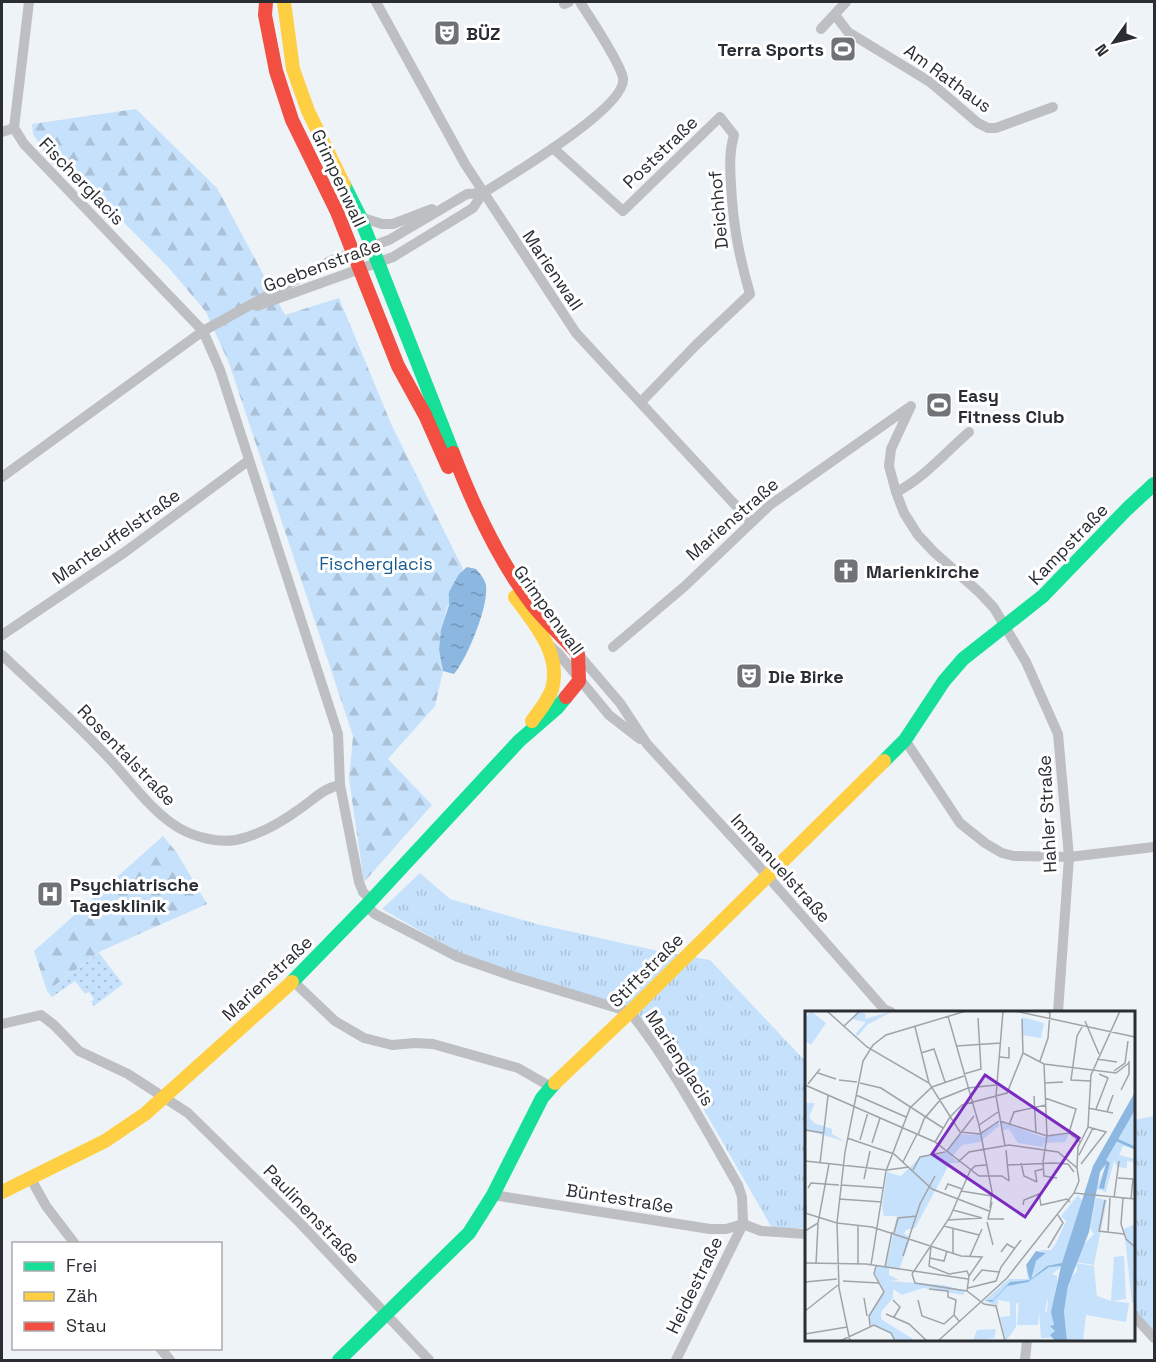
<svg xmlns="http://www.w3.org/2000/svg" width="1156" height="1362" font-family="'Space Grotesk',sans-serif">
<defs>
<pattern id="grass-dots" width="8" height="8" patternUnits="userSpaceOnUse" patternTransform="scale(1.5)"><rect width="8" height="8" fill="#c6e1fb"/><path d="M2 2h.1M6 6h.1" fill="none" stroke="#aac1d8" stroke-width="1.8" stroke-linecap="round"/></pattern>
<pattern id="forest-firs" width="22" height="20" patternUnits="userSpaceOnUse" patternTransform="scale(1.5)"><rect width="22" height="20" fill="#c6e1fb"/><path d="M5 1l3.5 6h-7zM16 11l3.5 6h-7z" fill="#aac1d8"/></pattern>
<pattern id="park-tufts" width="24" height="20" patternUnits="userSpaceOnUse" patternTransform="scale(1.5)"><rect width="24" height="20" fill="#c6e1fb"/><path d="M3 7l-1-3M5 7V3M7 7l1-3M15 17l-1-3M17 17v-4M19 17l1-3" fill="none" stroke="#aac1d8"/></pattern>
<pattern id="water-ripples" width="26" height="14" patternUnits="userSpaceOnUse" patternTransform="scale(1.5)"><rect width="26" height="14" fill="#8bb7e0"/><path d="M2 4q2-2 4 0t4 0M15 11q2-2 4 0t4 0" fill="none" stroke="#7295b6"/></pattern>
</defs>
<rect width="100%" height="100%" fill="#eef3f8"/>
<!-- grass -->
<polygon fill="url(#grass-dots)" points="99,953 123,984 94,1006 91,1002 94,999 89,992 85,994 75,981 52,997 47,991"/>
<!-- forest -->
<g fill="url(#forest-firs)">
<polygon points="136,109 217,188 285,315 339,298 392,426 463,569 459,574 446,611 439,650 443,671 435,706 388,759 432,805 364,882 349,779 353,736 229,363 206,312 169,268 60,158 52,165 33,134 32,124"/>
<polygon points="163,836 177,853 207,904 101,951 47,991 34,951"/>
</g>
<!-- park -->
<g fill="url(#park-tufts)">
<polygon points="420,873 450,899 537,924 658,951 710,960 806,1062 806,1228 772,1228 674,1058 649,1023 630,1012 463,955 382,909"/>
<polygon points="1154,1116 1154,1335 1134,1311 1134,1120"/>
</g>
<!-- pitch -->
<polygon fill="#c6e1fb" points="1154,1202 1154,1214 1134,1218 1134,1206"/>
<!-- water -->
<path fill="url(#water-ripples)" d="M467 567 476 569C480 573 485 580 486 585 489 606 467 659 454 674L443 671 439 650 441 630 449 605V592L459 574Z"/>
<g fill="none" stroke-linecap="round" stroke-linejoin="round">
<!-- street -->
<g stroke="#bebfc2" stroke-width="10">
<polyline points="29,2 14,128 24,144 203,331 220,370 338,734 340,785 359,882 363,892 371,900"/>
<polyline points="376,2 465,164 576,333 751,522"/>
<polyline points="564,4 569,2"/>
<polyline points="835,15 848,32 930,82 978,123 988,128 996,128 1053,107"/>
<polyline points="821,29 846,2"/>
<polyline points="2,132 14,128"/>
<path d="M553 148 623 211 720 117 734 135C729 152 730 167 731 185 733 225 739 256 750 294L696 345 641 402"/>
<polyline points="360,217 382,224 393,224 432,209"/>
<path d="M257 306 393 257 473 208 483 193C508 177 628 107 623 78 620 62 590 18 580 2"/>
<polyline points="911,406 891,449 889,466 896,492 904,513 918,535 934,552 980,593 994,608 1026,662 1058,734 1069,857 1058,1012"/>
<polyline points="2,477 203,331 330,261 389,240 467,194 483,193"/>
<path d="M896 492C923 479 946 452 969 432"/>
<polyline points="2,635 125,552 248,461"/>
<polyline points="549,645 558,653 609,715 640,739"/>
<polyline points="613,647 685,586 770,505 908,408"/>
<polyline points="578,654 620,703 647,744 755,862 884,1009 891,1012"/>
<path d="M2 655C36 687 72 719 104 753 128 777 149 810 179 828 195 837 217 843 236 840 259 835 282 822 301 808 314 799 324 788 340 785"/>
<polyline points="905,740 960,823 985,843 1002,853 1014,856 1069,857 1154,847"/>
<path d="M366 906 375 914 458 957 512 976 630 1012C672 1065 704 1126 738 1185L742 1197 743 1224 676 1360"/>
<polyline points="293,981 335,1021 364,1038 392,1045 415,1043 433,1044 518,1068 551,1087"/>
<polyline points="2,1024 41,1015 54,1025 79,1051 128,1074 188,1113 301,1224 429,1360"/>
<polyline points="31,1179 46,1206 75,1244"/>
<polyline points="493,1195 710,1229 726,1229 743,1224"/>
<polyline points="743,1224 761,1231 806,1234"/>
<polyline points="1134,1316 1154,1338"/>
<polyline points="160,1348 170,1360"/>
<polyline points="1025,1360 1027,1340"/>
</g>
<!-- fast -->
<g stroke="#16e098" stroke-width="14">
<polyline points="344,185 360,217 453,453"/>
<polyline points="884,761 905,740 944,681 963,659 1043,596 1127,509 1154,484"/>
<polyline points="292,982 366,906 519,741 557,708 566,697"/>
<polyline points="339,1360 469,1233 493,1195 542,1098 555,1083"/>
</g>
<!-- slow -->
<g stroke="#ffcf43" stroke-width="14">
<polyline points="284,2 293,69 308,111 344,185"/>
<path d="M515 597C534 623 562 654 552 689 548 701 539 711 532 721"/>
<polyline points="555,1083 630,1012 884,761"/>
<polyline points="2,1192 105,1141 145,1114 292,982"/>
</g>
<!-- jam -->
<g stroke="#f24e42" stroke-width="14">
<polyline points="266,2 265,15 276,71 292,120 337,212 398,366 425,415 448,467"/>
<path d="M453 453C473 505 497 558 531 603 545 621 563 637 578 654L579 681 566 697"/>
</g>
</g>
<!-- icons -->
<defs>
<symbol id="theatre-square" viewBox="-11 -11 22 22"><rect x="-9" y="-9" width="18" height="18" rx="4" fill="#6f7277" stroke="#fff"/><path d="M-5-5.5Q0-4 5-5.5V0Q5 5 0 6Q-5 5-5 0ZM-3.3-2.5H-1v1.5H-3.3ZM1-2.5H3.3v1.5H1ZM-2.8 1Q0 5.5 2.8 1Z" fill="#fff"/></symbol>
<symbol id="stadium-square" viewBox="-11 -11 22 22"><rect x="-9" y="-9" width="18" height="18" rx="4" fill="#6f7277" stroke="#fff"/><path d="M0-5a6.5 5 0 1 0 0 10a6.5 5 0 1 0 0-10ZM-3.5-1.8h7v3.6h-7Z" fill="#fff"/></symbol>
<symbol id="church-square" viewBox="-11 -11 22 22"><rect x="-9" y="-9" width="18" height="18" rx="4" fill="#6f7277" stroke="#fff"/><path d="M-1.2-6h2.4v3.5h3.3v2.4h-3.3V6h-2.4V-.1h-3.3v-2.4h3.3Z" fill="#fff"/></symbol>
<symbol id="hospital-square" viewBox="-11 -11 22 22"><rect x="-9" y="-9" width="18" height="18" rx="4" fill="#6f7277" stroke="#fff"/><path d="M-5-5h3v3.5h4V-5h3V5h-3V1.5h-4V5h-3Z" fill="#fff"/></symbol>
</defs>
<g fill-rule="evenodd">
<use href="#theatre-square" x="432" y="18" width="30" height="30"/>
<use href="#stadium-square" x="828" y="34" width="30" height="30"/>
<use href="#stadium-square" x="924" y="390" width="30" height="30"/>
<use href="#church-square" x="831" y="556" width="30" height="30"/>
<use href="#theatre-square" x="734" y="661" width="30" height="30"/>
<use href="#hospital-square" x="35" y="879" width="30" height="30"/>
</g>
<g text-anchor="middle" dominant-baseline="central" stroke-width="6" stroke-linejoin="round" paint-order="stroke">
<!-- poi labels -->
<g font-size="18" font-weight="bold" fill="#2a2d31" stroke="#fff" text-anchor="start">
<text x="466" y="33">BÜZ</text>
<text x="824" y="49" text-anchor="end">Terra Sports</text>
<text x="958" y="395">Easy<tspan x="958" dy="21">Fitness Club</tspan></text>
<text x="866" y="571">Marienkirche</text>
<text x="768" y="676">Die Birke</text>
<text x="70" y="884">Psychiatrische<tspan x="70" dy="21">Tagesklinik</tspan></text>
</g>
<!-- street labels -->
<g font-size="18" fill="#2a2d31" stroke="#fff">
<text transform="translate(948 78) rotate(36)">Am Rathaus</text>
<text transform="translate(660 152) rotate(-44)">Poststraße</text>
<text transform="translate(339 178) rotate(65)">Grimpenwall</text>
<text transform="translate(82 181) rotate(46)">Fischerglacis</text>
<text transform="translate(718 210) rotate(-95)">Deichhof</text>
<text transform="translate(322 265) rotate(-20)">Goebenstraße</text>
<text transform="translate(553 270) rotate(56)">Marienwall</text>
<text transform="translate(732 519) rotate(-41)">Marienstraße</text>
<text transform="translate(116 536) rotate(-35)">Manteuffelstraße</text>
<text transform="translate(1068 544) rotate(-46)">Kampstraße</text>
<text transform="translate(549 610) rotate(54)">Grimpenwall</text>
<text transform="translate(127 755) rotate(46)">Rosentalstraße</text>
<text transform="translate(1047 814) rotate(-93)">Hahler Straße</text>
<text transform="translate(781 868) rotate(48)">Immanuelstraße</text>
<text transform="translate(646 970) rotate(-45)">Stiftstraße</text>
<text transform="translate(267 978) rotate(-43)">Marienstraße</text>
<text transform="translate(680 1058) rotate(57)">Marienglacis</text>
<text transform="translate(620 1198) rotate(9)">Büntestraße</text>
<text transform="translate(312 1214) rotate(46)">Paulinenstraße</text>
<text transform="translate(694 1285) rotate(-64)">Heidestraße</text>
</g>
<!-- park labels -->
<g font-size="18" fill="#185b90" stroke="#fff">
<text x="376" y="563">Fischerglacis</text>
</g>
</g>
<!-- overview -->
<g transform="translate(805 1011)">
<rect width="330" height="330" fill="#eef3f8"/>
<path d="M56 0 61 4 60 8 88 0 62 14 52 26 51 22 61 11 47 8ZM1 92H10L4 106 9 112 27 118V123L39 130 0 119ZM330 99V138L318 135 314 144 330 148V159L328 151 322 150V157L312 156 309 150 301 181 291 178 301 153 294 177 300 176 305 152 300 149ZM330 213V291L327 292 319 218ZM319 245 321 288 307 290 324 292 321 311 281 304 278 330H262L259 299 264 269 272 260 271 252 289 255 292 285 306 290 309 246ZM191 318 189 327 168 330 172 319Z" fill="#c6e1fb"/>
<path d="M196 111 238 126 264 123 260 131 239 132 238 136 213 132 204 118 198 119Z" fill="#c6e1fb"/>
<path d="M194 111V115L175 131 157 134 147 146 154 152H145L110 217 101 219 99 223 106 226 94 259 84 257V264L94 269 84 270 139 274 160 280 158 284 118 277 97 284 88 278V287L76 301V308L111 330H90L86 322 66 314 64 305 79 281 70 263 72 255H81L92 205H79L77 195 82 161 96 165 115 146 140 142 154 123 170 124ZM273 184 278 191 264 235 255 257 247 263 252 265V272L247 297 249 321 246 327H236L234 301H242L243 289 223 285 211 293V316L201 330 195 306 205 305V291L193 289V295L179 290 204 268H223L221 258 227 261 231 250 241 242 234 239H246L250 234 261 210 256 205ZM291 187 302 189 289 254 271 251 279 233 289 223 285 217Z" fill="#c6e1fb"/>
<path d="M6 0 21 12 6 34 0 30V7ZM217 6 239 12 236 27 217 24Z" fill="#c6e1fb"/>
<path d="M226 285 242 289 240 302 234 301 233 314H212L214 287Z" fill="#c6e1fb"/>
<path d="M330 81V99L301 149 305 152 299 178 294 177 301 153 295 161 284 221 263 275 259 300 262 330H250L245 324 250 320 245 315 249 314 246 301 256 255 244 256 223 271 202 275 187 291 180 289H188L205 271 225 269 221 254 231 240 241 242 231 250 226 268 242 255 257 252 288 155Z" fill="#8bb7e0"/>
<path fill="none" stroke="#8bb7e0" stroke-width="3" d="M312 129 330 137"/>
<path fill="none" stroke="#a0a4a8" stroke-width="1.5" d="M22 0 62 36 124 72 155 121M198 0 191 85 200 135M210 0 330 26M143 5 174 114 187 181 185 197M280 10 294 43M39 15 55 0M110 16 124 72M277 16 272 25 266 69 285 70M151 35 196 32M116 42 129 38 140 71M218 42 239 53 311 62 324 52M195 46 204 47V36M292 48 312 51M235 50 243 27 245 2 241 0M309 60 320 52 323 30M13 62 31 68M159 63 176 58 173 7M34 69 52 71M55 72 76 77 138 117M240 72 258 71M3 73 15 58M0 74 130 131 174 165H197L204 170M316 79 324 63V50M51 84 101 106M229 85 231 122M240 87 271 98 264 122M283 97 308 102M291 98 303 67 294 63M302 101 308 84M195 110 242 125 264 122 275 131M174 114 193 101M204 114 209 101 241 94M0 119 19 122M155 121 175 123 194 110M113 124 119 108 136 88 163 77 191 74M42 127 89 143 127 178 184 200M55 129 63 101M130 131 145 106 157 94 202 82 218 42 217 8M67 132 75 107M201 139 204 170M141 141 169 105M274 144 288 117M0 150 82 159M98 151 112 123M153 151 164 141 204 134 253 141 272 157 274 170 269 182M238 151 242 125 239 53M238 151 239 165 252 167M15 152 23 85M216 152 219 165 232 171M276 153 301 121 283 116M203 154 248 152 263 153 269 161M272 157 273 136 283 116 286 64 315 0M82 159 104 156M108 159 115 146 140 141M313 167 328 168 326 188M59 168 65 140M232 171 230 160 238 158M36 174 79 177M0 176 1 202M3 177 6 172 34 174M140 179 143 173 157 178M156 180 187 185M234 182 236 194 262 188 265 191M309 187 314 150M318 187 316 213 321 228 330 236M34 188 77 191M300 189 294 220 319 223M187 191 183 208H199M218 194 219 189 234 183M148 199 177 207M0 202 32 212M143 209 177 207M182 211 188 234M32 212 67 216 156 245 177 246 164 265 162 280M53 214V253M139 215 174 224M148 218V242M0 220 13 212 24 153M303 221 305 187M89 222 93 207 112 205M126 235 124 255 144 263 162 260 164 265M243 237 258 212 253 204M196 241 202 233 209 237M98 245 115 193 130 165M165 245 177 218M125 247 139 250 142 240M0 252 61 253 163 268M11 253 13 213M66 254 81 160 105 97 127 76 159 65M80 256 87 221M107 263 145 206 165 160 170 155 181 154M107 263 110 272 162 280 179 293 191 295 200 330M38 270 74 272M168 270 177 259 194 261M0 271 32 268M163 277 191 270 196 256 216 229M124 278 143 280V286L151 289 149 304M59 287 62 305M88 289 95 296 89 306M113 289 117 305 139 313 149 304 154 310M0 300 33 274M81 303 104 313 122 330M65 315 64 305 79 281 69 263 71 255M0 323 42 316M35 330 69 314 86 322 90 330M45 330 34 277 32 212 40 141 58 50 68 34 81 24 161 0M133 330 202 267 269 182 330 188"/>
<path fill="#7b2cbf" fill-opacity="0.15" stroke="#7b2cbf" stroke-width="3" d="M180 64 274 127 220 206 127 143Z"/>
<rect width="330" height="330" fill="none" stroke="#2a2d31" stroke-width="3"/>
</g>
<!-- border -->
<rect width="1156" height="1362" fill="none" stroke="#2a2d31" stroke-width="6"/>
<!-- legend -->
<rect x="12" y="1242" width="210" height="108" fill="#ffffff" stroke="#aaabad" stroke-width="1.5"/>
<rect x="24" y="1262" width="30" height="9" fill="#16e098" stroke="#aaabad" stroke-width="1.5"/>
<text x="66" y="1272" font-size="18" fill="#2a2d31">Frei</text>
<rect x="24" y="1292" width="30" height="9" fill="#ffcf43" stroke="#aaabad" stroke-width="1.5"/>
<text x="66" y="1302" font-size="18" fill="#2a2d31">Zäh</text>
<rect x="24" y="1322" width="30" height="9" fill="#f24e42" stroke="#aaabad" stroke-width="1.5"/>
<text x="66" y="1332" font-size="18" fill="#2a2d31">Stau</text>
<!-- north arrow -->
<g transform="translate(1114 42) rotate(236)" stroke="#ffffff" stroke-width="4.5" paint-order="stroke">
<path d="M0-4.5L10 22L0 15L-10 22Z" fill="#2a2d31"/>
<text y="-9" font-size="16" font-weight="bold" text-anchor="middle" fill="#2a2d31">N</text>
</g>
</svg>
